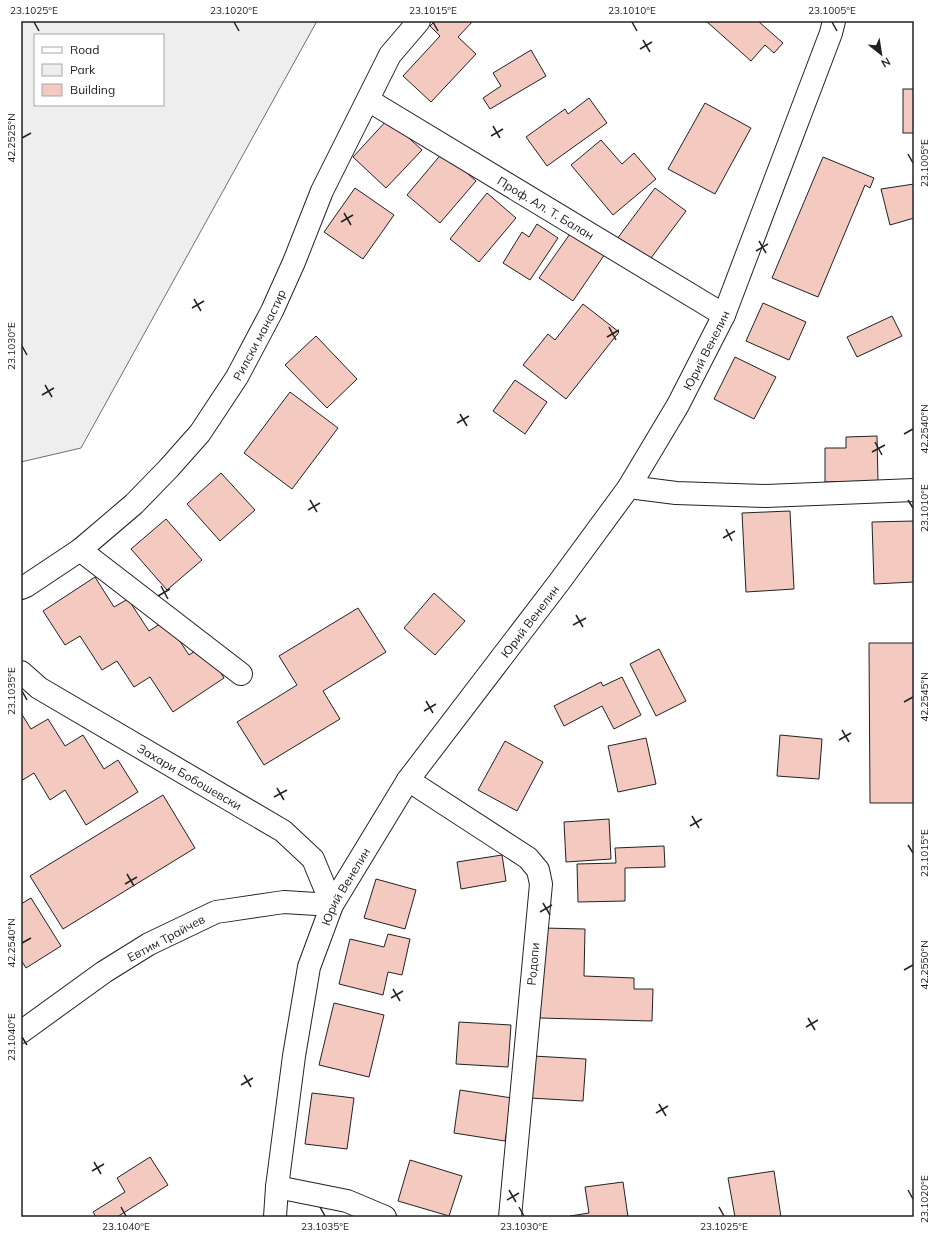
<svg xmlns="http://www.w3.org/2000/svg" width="935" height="1238" font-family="Mulish,sans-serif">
<rect width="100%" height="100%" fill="#fff"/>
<!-- green -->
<path fill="#eee" stroke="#6f6f6f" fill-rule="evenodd" d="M21 21H317L81 448 21 462ZM35 35H163V105H35Z"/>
<!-- building -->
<g fill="#f3c9c0" stroke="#222">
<polygon points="435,21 473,21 458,37 476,54 431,102 403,76 440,36 430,26"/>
<polygon points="706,21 758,21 783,43 774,53 765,45 751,61"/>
<polygon points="531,50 546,76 490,109 483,98 501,86 493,73"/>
<rect x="903" y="89" width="11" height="44"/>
<polygon points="589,98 607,123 547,166 526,137 565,109 568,114"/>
<polygon points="705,103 751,128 715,194 668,169"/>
<polygon points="388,119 422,150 386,188 353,157"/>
<polygon points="601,140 622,164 634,153 656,179 613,215 571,165"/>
<polygon points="443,152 476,181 440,223 407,195"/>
<polygon points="823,157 874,178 870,188 865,185 818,297 772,278"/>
<polygon points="914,184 914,218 890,225 881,189"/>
<polygon points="355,188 394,215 363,259 324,232"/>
<polygon points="655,188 686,211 648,262 617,239"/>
<polygon points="487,193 516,218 479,262 450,239"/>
<polygon points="537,224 558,238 530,280 503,263 522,232 529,237"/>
<polygon points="572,231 605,254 573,301 539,278"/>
<polygon points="763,303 806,322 789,360 746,341"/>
<polygon points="583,304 619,332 566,399 523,365 548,334 555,340"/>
<polygon points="892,316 902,336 857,357 847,337"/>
<polygon points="316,336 357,379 327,408 285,365"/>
<polygon points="735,357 776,377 754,419 714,399"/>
<polygon points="515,380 547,402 525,434 493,411"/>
<polygon points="290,392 338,428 292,489 244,453"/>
<polygon points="877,436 878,481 825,482 825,448 846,448 846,437"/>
<polygon points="221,473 255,510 220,541 187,504"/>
<polygon points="790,511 794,589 746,592 742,513"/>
<polygon points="166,519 202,560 167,590 131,549"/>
<polygon points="914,521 914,582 874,584 872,522"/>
<polygon points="95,577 114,607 128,599 149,631 166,620 189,655 204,645 224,678 173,712 150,677 134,687 117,661 102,670 80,636 65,645 43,611"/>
<polygon points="434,593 465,621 435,655 404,628"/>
<polygon points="358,608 386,652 323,691 340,719 264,765 237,722 297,685 279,656"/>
<polygon points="869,643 914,643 914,803 870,803"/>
<polygon points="659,649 686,701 656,716 630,664"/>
<polygon points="622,677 641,715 614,729 602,706 564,726 554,706 601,682 603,686"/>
<polygon points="21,713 31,729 48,719 65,746 83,735 104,769 118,760 138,792 86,825 65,790 50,800 34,773 21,781"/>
<polygon points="780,735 822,739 819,779 777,776"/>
<polygon points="646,738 656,784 618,792 608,746"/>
<polygon points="505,741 543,762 517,811 478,790"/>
<polygon points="163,795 195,848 63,929 30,876"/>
<polygon points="609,819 611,859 566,862 564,822"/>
<polygon points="664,846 665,867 625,868 625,901 578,902 577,864 616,863 615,848"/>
<polygon points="502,855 506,881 461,889 457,862"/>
<polygon points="376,879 416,890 405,929 364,918"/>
<polygon points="31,898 61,946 26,968 21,960 21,904"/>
<polygon points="543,928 585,929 584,976 634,978 634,989 653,989 652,1021 540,1018"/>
<polygon points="388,934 410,939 402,975 388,972 383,995 339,984 350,939 384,947"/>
<polygon points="334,1003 384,1015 369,1077 319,1065"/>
<polygon points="459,1022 511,1025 508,1067 456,1064"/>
<polygon points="533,1056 586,1059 583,1101 530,1098"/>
<polygon points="460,1090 512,1098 505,1141 454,1133"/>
<polygon points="312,1093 354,1098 347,1149 305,1144"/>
<polygon points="150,1157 168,1185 117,1217 96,1217 93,1212 125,1192 117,1178"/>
<polygon points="410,1160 462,1176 449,1216 398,1201"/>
<polygon points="774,1171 781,1217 735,1217 728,1178"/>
<polygon points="623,1182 628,1217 570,1217 570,1216 589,1213 585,1187"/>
</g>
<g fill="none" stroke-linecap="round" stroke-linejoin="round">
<defs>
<g id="minor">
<path id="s1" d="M368 100 724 315"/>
<polyline points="629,487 676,493 766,496 914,490"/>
<polyline points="80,550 241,674"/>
<path id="s2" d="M21 588 26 586 80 550 134 504 169 468 200 433 237 377 272 311 294 262 322 191 390 55 419 21"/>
<path id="s3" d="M21 672 39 688 283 831 313 859 332 905 284 902 216 912 149 944 104 972 21 1032"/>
<polyline points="408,780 528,858 538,870 541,884 510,1217"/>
<polyline points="277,1187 347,1201 385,1217"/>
</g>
<g id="tertiary">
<path id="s4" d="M275 1217 277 1187 294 1056 309 967 332 905 408 780 560 581 629 487 678 405 724 315 831 33 834 21"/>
</g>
</defs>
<!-- minor casing -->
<use href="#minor" stroke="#222" stroke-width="24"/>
<!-- tertiary casing -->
<use href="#tertiary" stroke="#222" stroke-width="24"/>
<!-- minor -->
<use href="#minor" stroke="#fff" stroke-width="22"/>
<!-- tertiary -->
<use href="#tertiary" stroke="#fff" stroke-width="22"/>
</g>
<!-- ticks -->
<path fill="none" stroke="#222" stroke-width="1.5" d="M34 22 39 31M234 22 239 31M433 22 438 31M632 22 637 31M832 22 837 31M643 40 650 52M640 49 652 42M493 126 500 138M491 136 503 129M22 138 31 133M908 154 913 163M344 213 351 225M341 222 353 215M759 241 766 253M756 251 768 244M194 299 201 311M192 308 204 301M609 327 616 340M607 337 619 330M22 346 27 355M45 385 52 397M42 395 54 388M460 414 467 426M457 423 469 416M904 434 913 429M875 442 882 455M872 452 885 445M310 500 317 512M908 500 913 508M308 510 320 503M726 529 732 541M723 538 735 531M161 586 168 599M158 596 170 589M576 615 583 627M573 625 586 618M22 691 27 700M426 701 433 713M904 702 913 697M424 711 436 704M842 730 849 742M839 740 851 733M277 788 284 800M274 797 287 790M692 816 699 828M690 826 702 819M908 845 913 853M127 874 134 886M125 884 137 877M543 903 550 915M540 912 552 905M22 943 31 938M904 970 913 965M393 989 400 1001M391 998 403 991M808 1018 815 1030M806 1027 818 1020M22 1037 27 1045M244 1075 251 1087M241 1085 253 1078M659 1104 666 1116M656 1113 668 1106M94 1162 101 1174M92 1171 104 1164M509 1190 516 1202M908 1190 913 1199M507 1200 519 1193M121 1207 126 1216M320 1207 325 1216M519 1207 524 1216M719 1207 724 1216"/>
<g text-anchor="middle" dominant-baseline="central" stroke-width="3" stroke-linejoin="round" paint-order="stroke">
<!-- street labels -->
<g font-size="12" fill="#222" stroke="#fff">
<text stroke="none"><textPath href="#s1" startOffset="208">Проф. Ал. Т. Балан</textPath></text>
<text stroke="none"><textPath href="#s2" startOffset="353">Рилски манастир</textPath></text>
<text stroke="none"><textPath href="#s4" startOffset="989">Юрий Венелин</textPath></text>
<text stroke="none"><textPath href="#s4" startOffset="665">Юрий Венелин</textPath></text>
<text stroke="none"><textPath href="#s3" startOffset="199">Захари Бобошевски</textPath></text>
<text stroke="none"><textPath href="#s4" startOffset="341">Юрий Венелин</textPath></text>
<text transform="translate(166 938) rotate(-28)">Евтим Трайчев</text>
<text transform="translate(533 964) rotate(-85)">Родопи</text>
</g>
</g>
<!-- border -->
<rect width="935" height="1238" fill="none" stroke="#ffffff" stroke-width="44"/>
<!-- legend -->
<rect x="34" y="34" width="130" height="72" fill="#ffffff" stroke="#a7a7a7"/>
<rect x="42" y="47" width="20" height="6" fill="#ffffff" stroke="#a7a7a7"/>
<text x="70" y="54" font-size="12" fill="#222222">Road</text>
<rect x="42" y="64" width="20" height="12" fill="#eeeeee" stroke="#a7a7a7"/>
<text x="70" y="74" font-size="12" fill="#222222">Park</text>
<rect x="42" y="84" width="20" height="12" fill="#f3c9c0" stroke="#a7a7a7"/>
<text x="70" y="94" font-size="12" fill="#222222">Building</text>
<!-- north arrow -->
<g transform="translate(881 54) rotate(150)" stroke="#ffffff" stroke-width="3" paint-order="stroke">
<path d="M0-3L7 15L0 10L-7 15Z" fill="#222222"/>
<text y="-6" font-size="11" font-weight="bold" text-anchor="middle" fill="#222222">N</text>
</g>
<rect x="22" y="22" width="891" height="1194" fill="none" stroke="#222" stroke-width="1.5"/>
<g font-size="10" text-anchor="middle" fill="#222">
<text x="34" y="14">23.1025°E</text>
<text x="234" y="14">23.1020°E</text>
<text x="433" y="14">23.1015°E</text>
<text x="632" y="14">23.1010°E</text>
<text x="832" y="14">23.1005°E</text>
<text transform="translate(11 138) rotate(-90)" y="4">42.2525°N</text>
<text transform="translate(924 163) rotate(-90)" y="4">23.1005°E</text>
<text transform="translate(11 346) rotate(-90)" y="4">23.1030°E</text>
<text transform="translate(924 429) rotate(-90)" y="4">42.2540°N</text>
<text transform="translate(924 508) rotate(-90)" y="4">23.1010°E</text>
<text transform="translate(11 691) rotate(-90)" y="4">23.1035°E</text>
<text transform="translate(924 697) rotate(-90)" y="4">42.2545°N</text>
<text transform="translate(924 853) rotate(-90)" y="4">23.1015°E</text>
<text transform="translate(11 943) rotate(-90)" y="4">42.2540°N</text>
<text transform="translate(924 965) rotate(-90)" y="4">42.2550°N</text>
<text transform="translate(11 1037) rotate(-90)" y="4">23.1040°E</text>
<text transform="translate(924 1199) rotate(-90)" y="4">23.1020°E</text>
<text x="126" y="1230">23.1040°E</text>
<text x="325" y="1230">23.1035°E</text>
<text x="524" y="1230">23.1030°E</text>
<text x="724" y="1230">23.1025°E</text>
</g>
</svg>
